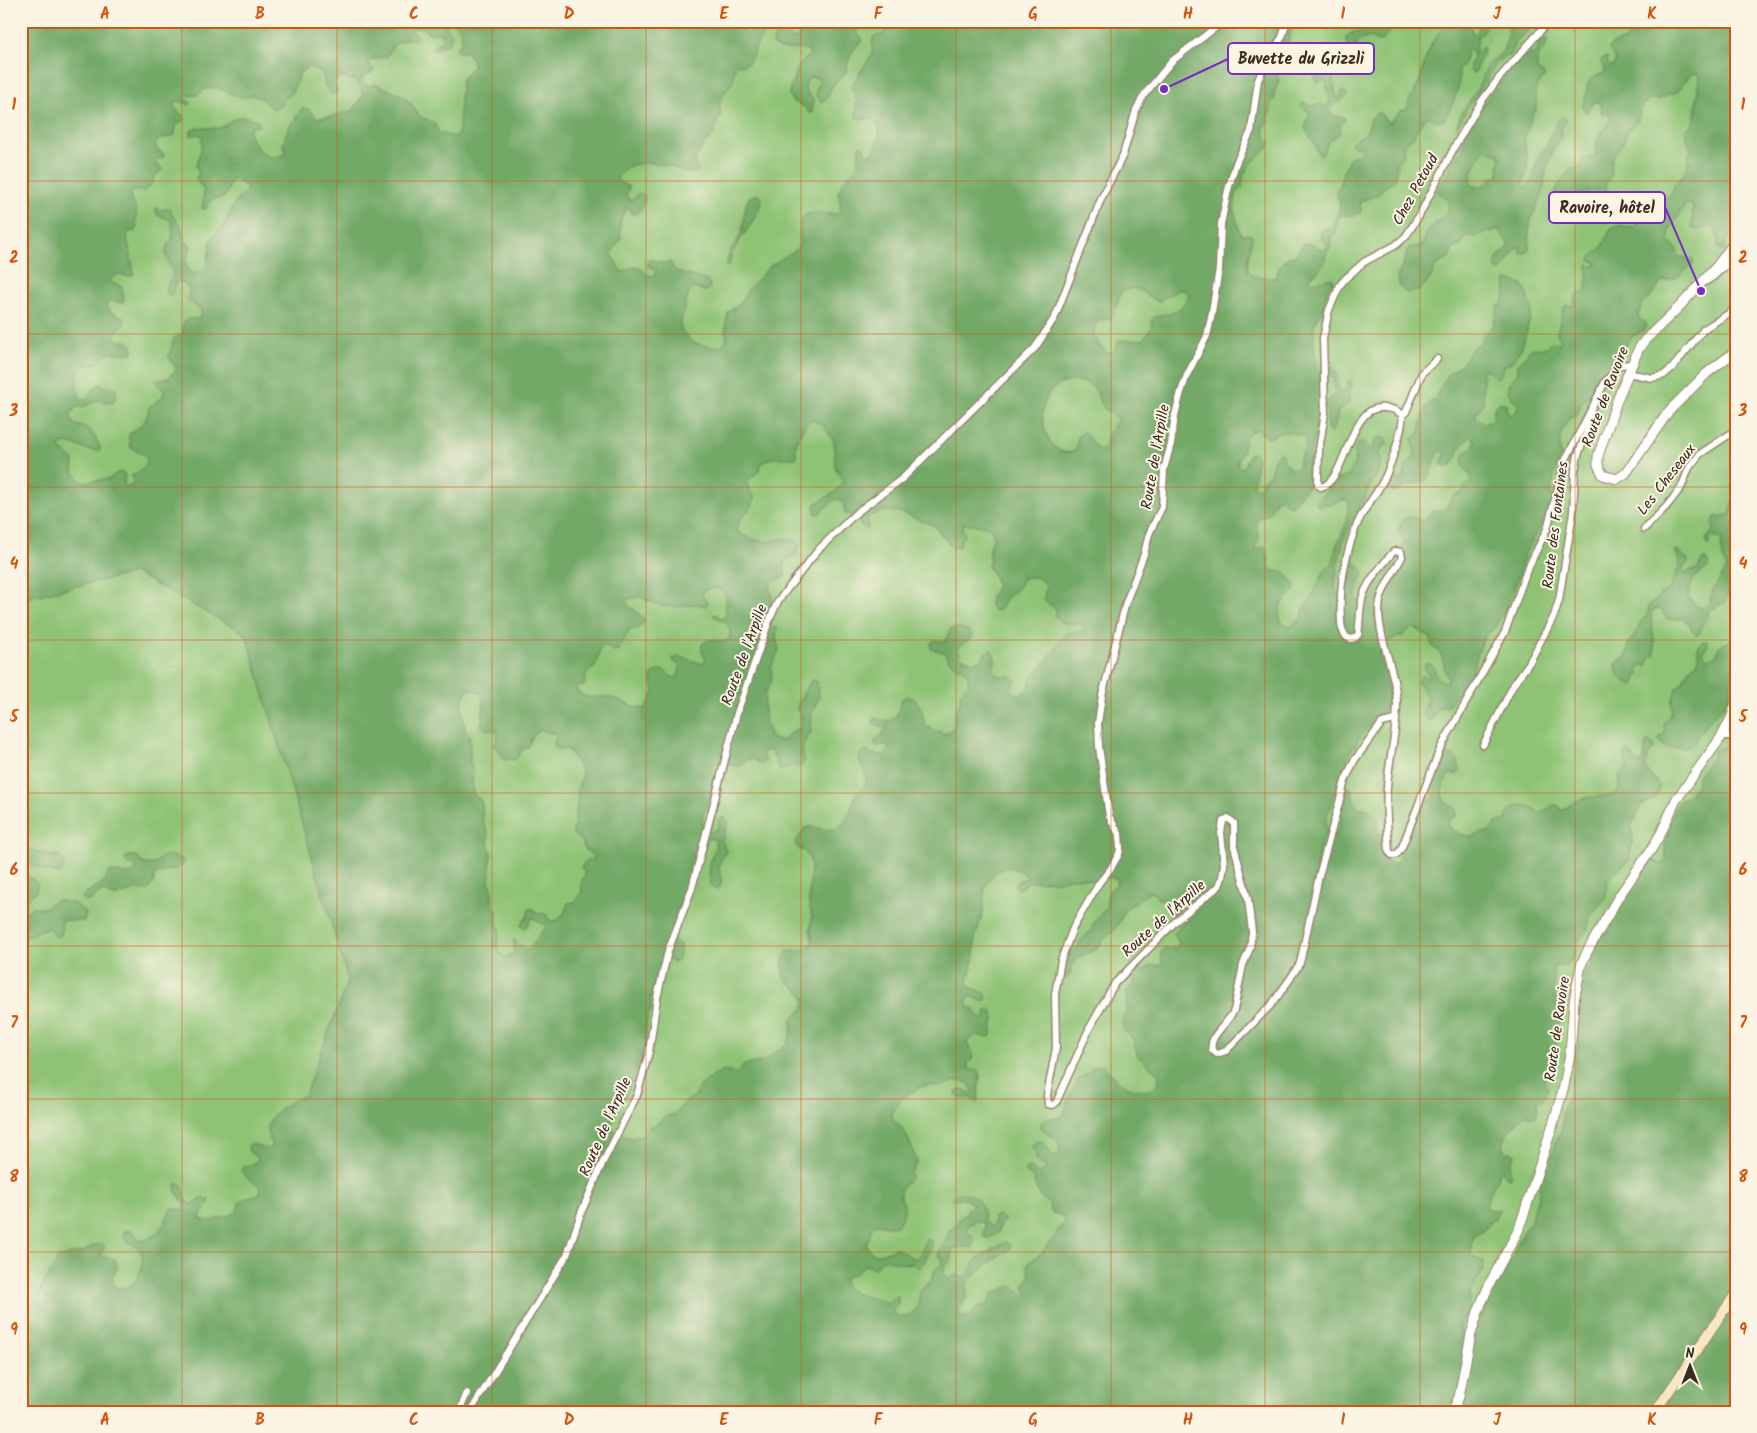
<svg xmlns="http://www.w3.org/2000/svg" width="1757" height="1433" font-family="Kalam,sans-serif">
<rect width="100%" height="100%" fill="#fcf5e5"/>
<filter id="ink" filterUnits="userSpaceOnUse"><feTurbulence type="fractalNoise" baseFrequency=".02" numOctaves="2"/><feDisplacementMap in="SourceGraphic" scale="10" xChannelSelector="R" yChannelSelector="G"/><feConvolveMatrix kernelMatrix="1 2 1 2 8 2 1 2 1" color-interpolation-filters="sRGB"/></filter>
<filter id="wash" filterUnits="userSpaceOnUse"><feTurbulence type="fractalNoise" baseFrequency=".0096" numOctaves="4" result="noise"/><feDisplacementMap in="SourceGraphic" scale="20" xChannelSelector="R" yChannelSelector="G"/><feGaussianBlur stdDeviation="1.12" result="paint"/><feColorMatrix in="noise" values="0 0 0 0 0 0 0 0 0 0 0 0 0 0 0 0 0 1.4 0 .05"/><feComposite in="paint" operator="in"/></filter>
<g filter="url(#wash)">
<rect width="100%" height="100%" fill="#f4ddbf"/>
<!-- green -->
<rect fill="#8ec375" stroke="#64764a" x="21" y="21" width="1715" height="1391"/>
<!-- forest -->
<g fill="#72a966" stroke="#566a42" fill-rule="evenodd">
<path d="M21 21H741L743 31 747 34 752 31 756 22H759L762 27 763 32 749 62 744 65 737 64 735 66 733 81 721 98 719 104 721 114 716 124 714 132 711 139 704 144 697 156 694 164 699 171C690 177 681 170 673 167 660 163 637 160 625 169 622 171 619 175 617 178L619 182 629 187 626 195 629 200 633 199 639 193 645 196 643 205 637 214H631V211L627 209C618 217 620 227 621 238L612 253C612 256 619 269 621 272 627 272 631 266 637 267 644 269 645 278 655 275L656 270 648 266V263L649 260H654L662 263 670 262 675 271 708 281 710 285 709 289 705 291 693 288 689 291 680 325 681 330 693 343 712 347 721 346 725 342 727 336 725 331 728 312 740 304 749 288 770 266 797 249C801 242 799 233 800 224 801 207 828 215 839 214L841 207 838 192 843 182 858 165 859 146H863L866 154H872C878 141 884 130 872 118L859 119 856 116V100L851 87 872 54 873 37 883 34 886 31 887 21H1294L1287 44 1276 61V73L1279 81 1274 92V100L1271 104 1270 115 1264 128V133L1270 142 1269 146C1261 156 1249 162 1244 175 1242 179 1243 183 1242 187 1240 190 1236 192 1236 197 1232 211 1237 222 1241 235L1250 234 1252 237 1247 264 1249 273 1256 277C1263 276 1270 279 1276 277 1279 266 1283 257 1295 256L1304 243 1311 244 1323 250 1326 249 1327 244 1321 239V233L1323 229 1333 227C1334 221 1340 209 1340 205 1340 200 1337 197 1336 192L1340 187 1343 172 1350 157 1361 153 1363 150V148L1352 145V142L1366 133 1371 119 1376 113H1380L1387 122H1391L1400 111 1407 109C1409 100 1410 99 1415 91 1424 74 1425 51 1437 35 1441 29 1447 28 1451 21H1474L1471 28 1473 34 1477 33 1480 25 1482 24 1485 27 1483 33 1478 36 1476 50 1477 53H1479L1483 45C1485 55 1477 63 1475 72L1473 73 1470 70V65L1474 57 1472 51 1469 49 1467 50 1465 62 1458 70C1463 87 1452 105 1444 120L1438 121 1428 117 1423 120 1413 137 1406 141 1404 145 1403 155 1397 163 1396 179 1383 188 1378 195 1360 201 1361 212C1355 216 1349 216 1342 215L1338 218 1336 233 1330 238 1331 247 1325 255 1326 260 1317 272 1308 278 1309 280C1317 284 1324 279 1332 278L1333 281 1327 291 1323 311 1317 318 1314 326V350L1320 372 1325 371V366L1330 365 1337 374 1339 390 1343 392C1348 389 1347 386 1347 382L1349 380 1352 382C1353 390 1349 392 1350 401L1339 410C1336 418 1337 427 1330 433L1327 429V401C1338 394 1336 388 1332 377L1327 375 1320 378V403L1316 412V434L1311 450 1310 462 1307 468 1309 482 1308 486 1292 505 1289 506 1282 498H1278L1268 514C1253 519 1256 525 1259 538L1255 547 1256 549 1264 547C1271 554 1266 562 1271 570L1285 573 1295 584V590C1285 600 1276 606 1281 622L1290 627 1301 619 1304 607 1309 602 1324 572 1333 562 1336 547 1346 524 1349 503 1347 500C1340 499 1336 503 1330 505L1324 504 1320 507 1316 504 1317 499 1326 493C1328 489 1328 486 1331 483 1338 475 1346 483 1353 467 1357 458 1352 448 1360 441L1369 448H1373L1375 440 1381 437 1386 439 1387 444 1379 453 1381 460 1379 472 1367 491 1365 499 1359 505V517C1357 521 1354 522 1351 525 1341 539 1335 574 1335 591L1340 595 1346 588 1349 564 1351 562H1355L1364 571C1363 582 1350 591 1359 602 1382 592 1374 563 1403 565L1405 563 1406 556 1401 548 1404 543 1398 532 1402 520 1410 517 1424 521 1432 511 1447 510C1448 507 1449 501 1451 498 1454 494 1459 496 1462 492 1465 487 1463 485 1470 484 1476 472 1455 468 1465 454 1467 450 1471 448 1474 445L1475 440 1471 437C1453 445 1460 474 1441 464L1445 455 1441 451C1428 460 1441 485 1407 484 1398 492 1395 496 1385 485L1386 481 1389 478 1398 480 1404 478 1406 466 1415 456 1412 439 1420 432 1422 418 1426 406 1437 397 1439 390 1449 373 1462 364 1472 348 1480 343 1483 336 1493 326 1498 308 1505 298 1506 280C1511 280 1522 283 1525 288 1527 291 1527 296 1528 300 1530 305 1532 306 1532 312L1522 347 1512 362 1504 366 1501 376 1496 378 1489 371 1485 370 1483 372V404L1477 412 1475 417 1484 423 1493 420 1494 408 1500 402 1506 404 1507 412 1510 415C1516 413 1517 411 1518 405 1516 401 1512 399 1510 395 1504 387 1512 378 1518 373V365L1531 349 1547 347 1552 342 1560 343 1561 340 1557 333 1564 307 1566 305 1573 306C1578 290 1573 298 1587 288V279L1588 275 1587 267 1588 264 1594 267 1596 266 1597 262 1590 261V258L1603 246 1611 228 1620 225 1626 228 1635 227 1637 222 1644 215 1645 204H1654L1671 195 1675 183 1680 179 1688 167V157L1691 151 1685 131C1687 128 1691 126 1693 123 1697 117 1696 89 1700 78L1697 73 1690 75 1677 92 1668 95 1659 100 1650 99 1641 107 1638 121 1627 131C1625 151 1607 148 1612 174L1605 185 1610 195 1609 197H1606C1594 179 1577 201 1563 204L1557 200 1554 194C1557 187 1566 172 1573 169 1575 168 1578 169 1581 168L1582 161 1586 157 1596 156C1596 146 1596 133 1607 128L1608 123 1612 119 1609 115 1601 112 1602 107 1599 102 1593 103 1587 112H1585L1583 107C1590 88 1581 80 1604 73L1605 71 1601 63V59L1606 57 1608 58 1607 63 1611 67 1615 64V58L1609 49 1611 45 1625 40 1632 33 1639 32 1648 26 1654 29 1660 30 1663 27 1662 22 1660 21H1736V219L1724 249 1720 250 1718 247C1719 239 1719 232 1712 227L1697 230 1692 227 1693 206 1688 203 1685 205 1669 231V242L1676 248 1678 256C1683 259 1689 257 1694 260L1693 264 1676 278 1661 282 1653 294 1642 304 1638 315 1640 320 1646 323V328L1632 337 1628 340 1625 349 1612 360 1589 396 1582 402 1577 416 1569 418 1562 430 1560 438V457L1557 464 1550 495 1557 496 1560 491 1562 483 1565 482 1567 484C1567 493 1560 512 1553 519L1546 517 1524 555 1520 573 1505 610 1495 627 1484 637 1480 648 1468 683 1456 694 1449 706 1439 707 1432 719 1427 720 1423 713 1427 698 1418 682V679L1422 675 1428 678 1430 677 1424 668V664C1428 662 1432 664 1435 667 1433 675 1438 680 1446 682L1448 680 1441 654 1432 646 1430 637 1417 629 1410 628 1403 636 1383 642C1373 661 1393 682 1388 701 1384 715 1365 728 1358 740 1345 761 1336 782 1331 806 1330 810 1327 813 1327 817 1325 822 1327 826 1327 832 1326 835 1323 838 1322 842 1318 851 1317 861 1316 871L1322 874C1328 865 1327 855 1330 845 1332 837 1336 833 1340 826L1338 818 1346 798 1347 787H1350C1354 793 1352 801 1357 807L1368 809 1379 820 1377 828 1380 838 1379 848 1384 860 1388 863 1394 864 1398 862 1399 854 1420 810 1423 795 1426 796 1429 801C1439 795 1437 788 1431 781L1439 756C1453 753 1459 756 1460 772L1457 775 1451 774C1442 781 1438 797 1448 804 1451 806 1453 807 1456 808V816L1449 819 1448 826 1459 834 1472 837C1483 828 1488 838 1496 823L1506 820 1508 812C1519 801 1528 804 1539 813 1546 811 1552 804 1558 805L1561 811C1570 805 1576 800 1588 797 1597 795 1612 800 1618 791 1621 786 1619 781 1619 775L1627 768 1624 756 1626 751H1629L1636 762 1640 764C1647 758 1643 750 1647 742H1650L1655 745 1654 749 1650 752 1645 767C1649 778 1669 784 1653 800 1634 805 1641 812 1631 826L1633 840 1629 861C1612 875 1606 874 1606 898L1591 914 1587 930 1580 939 1570 963 1565 967 1560 966 1554 967 1553 970 1554 994 1561 1019 1557 1027 1556 1044 1549 1055V1061L1544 1074 1545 1084 1548 1088 1544 1098 1537 1102 1538 1112 1536 1117 1525 1115C1517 1123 1499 1137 1503 1149L1507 1152 1514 1153 1515 1156 1511 1162 1510 1178 1506 1177 1503 1169C1498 1173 1487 1200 1486 1207L1491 1210 1499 1209 1500 1210 1496 1215 1495 1220 1491 1221 1483 1232 1476 1233 1471 1244V1254L1475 1258 1484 1262C1483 1273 1481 1274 1476 1283 1474 1288 1474 1290 1469 1294V1309L1460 1326 1461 1335H1472L1486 1306 1487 1299 1493 1290 1499 1278 1503 1275 1507 1264 1514 1257 1516 1248 1526 1227 1532 1222 1531 1219 1534 1206 1540 1194V1179L1546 1172 1547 1160 1552 1154 1555 1143 1562 1129V1111L1570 1093 1571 1081 1575 1072 1574 1062 1579 1043C1578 1040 1576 1038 1576 1036 1575 1033 1578 1003 1578 999 1580 989 1585 988 1583 976L1591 965 1592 952 1602 935 1611 929 1614 911 1641 866 1646 865 1651 859H1654L1656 862 1662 864 1665 862 1666 855 1665 843 1667 839 1668 824 1678 802 1688 795 1696 786 1698 776 1712 758 1715 750 1719 748 1731 747 1736 740V1412H21V1314L31 1307 59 1257 83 1252 95 1245 103 1244 105 1246 101 1254 102 1257 115 1259C118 1266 116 1271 112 1277L115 1287C133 1295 145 1268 142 1255 140 1246 127 1244 123 1235L125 1231 129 1230 134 1233 139 1240C150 1241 160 1232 165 1222 168 1217 168 1212 172 1208L181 1210 185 1207V1204L175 1190 176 1185 179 1183 182 1185 187 1201 192 1204 204 1198 209 1200V1203L200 1216 201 1219 206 1221C211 1221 234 1215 236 1212 239 1208 238 1203 241 1201 245 1198 255 1196 260 1193L261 1189C255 1181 246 1179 241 1171L243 1167 252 1164 258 1160 257 1157 249 1152 248 1147 250 1144C257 1144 261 1149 269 1149L272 1145C271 1140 267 1135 267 1130 268 1112 291 1101 305 1095L348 980 246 634 135 573 21 599ZM453 22 461 29 462 43 458 45 456 50 459 52H466C471 58 474 59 473 67L466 73 461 82 459 130 457 136 454 137 439 133 434 123 419 116 410 102 401 95 376 84 366 86 362 80 365 75 373 72 374 69 368 64 370 60 387 57 394 44C402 41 406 37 415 40L418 38 417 36 411 32V29L421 27 430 34 442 33 444 38C441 43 435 43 432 48L436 51 441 45H447L450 41 452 35 446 27 448 23ZM308 67C325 73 322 70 325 86L328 88 330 93 334 95 337 92 333 82 340 77 356 81 364 94 352 111C346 113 321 119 317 118L309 109 302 108C294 120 285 130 283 146L286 149 285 154C268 164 251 147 249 129L250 127 259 126V121C253 118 246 116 239 117 232 118 228 124 222 127 211 131 200 124 191 131V136L197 134 202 136V146L196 166 199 173 196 178 204 191 202 208 205 210 211 200C215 198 220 199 224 197 230 192 227 184 233 179L243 184 247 190 236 201 223 227 211 239 207 265 200 272 195 274 191 273C180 257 192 259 190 244L184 241 181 226 173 216 170 208 163 210 157 208 155 209 157 215 166 218 172 222 173 238C158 253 171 261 173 277 168 283 165 287 168 295H171L175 287 176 283 179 281 188 287 189 291 187 300 201 309V316L197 319H187L183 324V334L174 338 169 357 176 369 169 378 156 380V383L164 390 163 397 149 407C148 422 141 426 129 434L130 447 146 456 147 463 142 470 132 475 134 481 132 486H126L124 483 125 474 119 472 109 479 82 482 73 472 74 460 60 449 63 443C75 443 85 451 98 451L101 449 94 435 88 428 76 425 71 421V414L76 407 85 406 98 400 113 403 117 395 116 389C97 386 99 378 87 399H81C77 393 77 390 77 383 77 367 83 365 98 363 114 342 115 358 133 353 133 342 128 341 118 340L114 335 125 323 123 317 112 313 106 306 108 302 113 301 123 303 124 298 121 286 110 282C113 272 122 274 130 277L134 274 127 236 129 231H135L137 228C135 221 138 214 135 208 133 201 129 200 131 192L135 191H144L153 183V178L162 170 161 167 157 165 155 162 156 160 164 157V154L157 150 155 144 160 139 175 135 176 125 184 120 185 117 177 111 174 106 175 102 179 101 190 105 191 102 185 99 184 96 198 95C216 74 233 105 252 95 263 97 267 107 276 109L283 105V101L292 93 301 71ZM1133 288C1143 290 1149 299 1159 301L1178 290H1184L1189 294C1187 302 1178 312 1169 314 1160 315 1157 313 1151 321L1152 327 1143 340H1119L1113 352 1107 353C1095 344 1084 319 1109 319L1113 315 1122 291ZM1075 381C1102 384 1092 392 1105 409 1108 414 1114 414 1117 419L1116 423 1109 433 1105 450C1092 451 1092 438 1083 432L1078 436 1076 450C1044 468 1021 383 1075 381ZM812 420 822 424 834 441 835 467 842 479V484L835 492 817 503 814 507 815 513 818 514 836 499 843 502 845 514 858 516 860 525 866 529 869 527 867 519 869 516 883 511 900 512 935 526 952 548 960 546 961 539 965 535 962 529 964 523C969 524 988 526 990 528 992 530 992 534 994 537L989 548 990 558 988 567 994 576 997 586C992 594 984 607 997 611L1001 608 1005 599 1018 588 1023 578 1037 577 1047 586 1044 596 1045 601 1057 610 1054 616C1066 629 1072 620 1085 626L1082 631 1067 633 1059 642 1048 659 1033 676 1028 688 1023 693 1016 695 1010 689 1016 681 1013 676H1001L995 674 993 669C996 662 996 656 991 650L985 653 982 660 973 662 961 657 958 648C962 643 968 642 972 637L970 631 958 627 950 629 945 642 935 640 931 643V649L944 652C946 654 946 657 948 659 955 670 968 664 969 683L961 691 959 706 956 709 954 724 951 731 945 734 925 726C923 714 917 688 900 700 900 707 897 720 888 721 884 721 879 719 875 718L873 722 877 727 880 726 886 728 880 737 876 739 874 745 879 746 883 744 889 747V751L885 755 871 754 867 751 862 752 859 756C860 767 866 770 866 783 863 788 858 791 856 795 850 808 848 827 832 829 822 831 814 825 805 828L795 843 799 849 804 851 809 857 811 864 809 902 812 917 810 930 812 938 811 946 802 949 789 950 783 957C783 963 782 971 784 977 788 987 812 993 803 1008 801 1012 795 1015 792 1019 791 1026 792 1037 787 1043 782 1050 772 1052 765 1061L744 1065 738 1073 721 1071 706 1081 698 1088 696 1095 683 1104 680 1109 675 1114 664 1117 655 1125 649 1127 643 1134 637 1137 631 1138 616 1133 613 1130 611 1125 618 1107 627 1094 646 1043 645 1036 647 1017 651 1010V993L656 979 659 976 662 965 661 956 665 954 667 958 674 963 677 962 680 954V945L672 939 673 921 680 907 690 876V868L693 861 703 852 708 838 714 839C717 846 715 849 712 856 709 864 709 877 711 886L716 889 720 887C723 880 720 877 719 869 719 863 723 858 726 852L722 840 728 822 725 817 719 819V827L711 833 703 829C700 813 707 808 711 795 714 788 712 782 715 776L712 765C722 760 731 766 742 766L748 759 755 760 762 765 766 761 763 757V752L768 750C777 754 775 763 779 770L791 766H802L804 760 802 746 811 732 812 712 819 698 817 682 812 679C806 689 800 698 796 710 803 714 802 721 800 728L790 733 784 741 776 740 771 737 767 727 764 713 765 693 770 685 772 678 771 668 779 650 776 639 777 628 774 627 768 631 764 629 761 623 772 610V596L769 588 772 580 782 579 785 576V561L796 554 800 546 796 540 785 538 766 542 748 538 739 533 737 529C738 517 750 512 754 501 756 494 747 489 747 482L759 471 760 465C771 454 782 459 796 458 797 453 795 450 796 445 797 437 805 423 812 420ZM1255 430H1259L1268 438C1273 437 1275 434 1280 433 1288 430 1294 435 1302 435 1312 450 1299 452 1298 466L1295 469 1289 468 1284 461 1282 454 1278 453 1273 461 1270 474 1263 480 1261 486 1257 489 1254 488C1251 475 1262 465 1254 453L1249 454 1245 465 1242 468 1238 466C1237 460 1239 459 1241 454 1246 444 1241 436 1255 430ZM712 588 719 589 726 596V616L721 618 716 614 713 616 726 622 730 630V638L724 642C715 641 710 637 702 644V651L706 660 702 664 681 657 673 658V661L680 665 679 674 676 678 670 676 664 670C657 671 653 672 651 678 656 696 654 693 645 709 631 708 620 698 607 697 591 696 592 701 576 691V688L578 686H584C588 675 582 674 595 667L600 650 602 646 608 647 613 651H617L624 640 629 629H636L644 623V619C639 612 631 610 626 602L627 599 640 597 662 606 676 607 697 604 706 606 708 602 702 596 703 591ZM472 689 482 694 484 708 481 725 485 729 497 731 498 738 493 746 500 750 503 760 516 759 522 750 528 747 533 736 539 730 555 734 556 737 554 744 555 748 568 750 570 752 582 772V779L577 788 578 795 573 834 582 841 585 850 593 855 594 860 593 861 587 860 581 867 585 872V875L581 883 582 891 575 902 568 903 564 913 558 920 550 921 546 914 536 913 534 909H529L527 917 520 925 522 927H526L532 918H535L538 922 545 925 546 928C538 934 536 942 529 950L524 949 516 941 513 940 515 952 507 957 502 956 497 946 500 930 497 923V911L492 904V887L489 882 491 853 488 842V833L483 823 482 804 481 800 473 794 472 782 473 774 470 760V736L465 730 462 710 463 698 467 690ZM1008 867 1023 872 1027 879 1018 880 1014 884 1015 886 1019 889 1028 882 1033 881 1043 882 1048 880 1056 882 1070 878H1082L1097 881 1106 877 1115 878 1117 881 1116 885 1111 889 1108 893 1106 908 1095 921 1090 932 1081 940 1079 945 1071 953 1063 976 1066 979 1070 974 1073 963 1080 956 1096 950 1104 938 1112 933 1120 921 1125 909 1139 900 1148 892 1155 894 1158 899 1174 901V905L1171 914H1175L1181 907 1186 904 1197 909 1196 914 1185 921 1174 934 1179 943 1176 948 1165 949 1161 952 1162 965 1150 966 1137 974 1134 982 1127 993V1010L1122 1019 1123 1030 1133 1039 1138 1056 1158 1073C1159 1077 1160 1084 1155 1087 1143 1097 1123 1085 1113 1077 1109 1072 1105 1065 1098 1065 1094 1065 1092 1069 1089 1072 1087 1074 1083 1076 1080 1078 1072 1086 1068 1103 1064 1114L1059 1117 1045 1119 1041 1123V1128L1059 1142 1060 1152 1056 1156H1052L1044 1142C1038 1141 1034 1140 1032 1147L1036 1153V1160L1047 1168 1039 1174C1034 1173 1033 1168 1028 1167L1024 1170 1026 1173 1034 1178 1035 1187 1040 1196 1049 1204 1051 1212 1063 1216 1065 1224 1059 1228 1056 1236 1048 1244 1043 1252 1028 1263V1269L1030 1277 1026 1282 1024 1286 1027 1293 1024 1295 1015 1287 1010 1286 993 1293 987 1305 977 1308 970 1316 962 1317 960 1314 959 1309 967 1297 966 1284C979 1269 995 1260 1010 1249V1245L1006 1242C1003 1243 978 1258 975 1261 973 1264 972 1269 970 1272 968 1274 966 1276 964 1278L957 1275 948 1278H945L944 1268 950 1262 952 1250C959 1245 965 1249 973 1247 976 1239 973 1236 967 1230L968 1226C974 1221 977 1220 984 1223L985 1227 983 1235 985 1238H989L998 1233 999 1226 1005 1220 999 1215 994 1217V1224L991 1227 983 1219C987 1201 966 1186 951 1197L953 1200C963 1198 963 1198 973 1204L974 1206 967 1209 966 1214 959 1219 956 1226 949 1230 943 1246 938 1253 942 1260 941 1264 934 1271 932 1279 920 1291C919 1306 915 1318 898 1317L894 1312 893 1308 898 1305V1297L896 1296 888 1302H885C873 1298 840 1293 844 1278L855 1274 863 1266 867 1265 871 1268H875C885 1255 888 1261 901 1263 905 1264 909 1263 914 1264L919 1268C926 1263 928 1252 933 1244L930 1240 926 1239C921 1246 925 1256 914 1259L896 1248C884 1251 873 1262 866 1244L870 1235 871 1229 876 1224 896 1227C900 1222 906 1211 904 1205 902 1199 898 1196 901 1190 903 1185 908 1181 911 1177V1172L917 1161C910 1146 908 1130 893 1120L892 1114 902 1098 922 1086 930 1085 940 1087 953 1082 960 1081 969 1083 973 1091 971 1093 961 1089 957 1091 956 1095 960 1098H970L976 1102 978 1100 980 1076 979 1071 968 1069V1062L972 1060 973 1053 967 1044 968 1040 976 1035 987 1037 991 1036 994 1020 992 1010H987L985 1012 986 1017 983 1019 979 1018 973 1009 968 1006 966 1002 969 995 982 1001 986 1000 987 995C981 990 974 990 968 985V981L974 957 975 939 983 912 985 888 988 881 996 871Z"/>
<path d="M799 21H861L857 34 862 38V42C855 46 851 53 848 61 847 65 848 69 845 73 842 78 835 81 832 87 828 94 830 100 821 102L816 96V91L819 83 818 78 810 77C801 90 806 89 813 100L812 112 809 113 805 107 792 101 789 94C790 88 796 72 798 67 802 60 809 59 810 51 798 46 784 54 773 45 773 26 790 39 798 39Z"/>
<path d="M1368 21H1397L1382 41H1378L1370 37C1350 43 1362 44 1353 55 1350 59 1347 61 1345 66L1339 64 1340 61 1344 60 1346 56 1343 53 1335 52V48L1340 47 1344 50 1347 48 1346 37 1353 32 1362 33Z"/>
<polygon points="1508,21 1539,21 1515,42 1510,55 1503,57 1496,64 1481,92 1469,106 1456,128 1461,113 1477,90 1488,65 1503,51 1508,36"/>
<path d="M1545 37 1547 40 1546 46 1537 58V70L1544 74V78C1530 89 1538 97 1536 110L1533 114 1524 139 1528 163 1523 186 1526 187C1542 176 1528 159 1547 147 1548 139 1556 121 1562 117L1567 120 1561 129V139L1553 148 1550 162 1546 168 1543 193 1531 219 1529 232V248L1527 252 1521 254 1520 247H1517L1503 270 1498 272 1495 266 1498 256 1509 248V245L1499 229 1490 232 1487 231 1477 237 1467 236 1461 245 1453 248 1448 259 1435 266 1430 280 1418 291 1406 293 1401 288 1397 277 1404 263 1407 251 1409 248 1419 246 1423 244 1430 226 1438 222 1448 212V200L1438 192C1439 183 1444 180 1448 173 1452 168 1449 171 1450 165 1452 157 1459 155 1464 149L1463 136 1465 131 1493 90 1498 87C1503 78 1509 69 1518 64L1520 56 1536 54 1540 40ZM1484 150H1488L1499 155 1501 159 1498 166 1499 177 1491 178 1483 186H1472C1470 176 1472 173 1476 165 1479 159 1479 155 1484 150Z"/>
<path d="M1320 74H1332L1336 97 1340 98 1341 92 1344 91 1347 94C1343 107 1331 97 1330 113L1333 115 1344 117 1345 120 1340 125V133L1329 141 1323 153 1320 155C1315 151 1317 146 1313 141 1301 124 1305 130 1310 112L1303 108 1301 105 1303 102 1312 106 1318 104 1327 106 1330 100 1327 92V83L1323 80 1316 84 1315 75Z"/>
<path d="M756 195H759L762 199C757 224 732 243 729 266H726L730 250C749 231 740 218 749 197Z"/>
<path d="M1736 500V585L1730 588 1725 603 1708 611V617L1703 622 1699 634 1696 635C1690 631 1692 624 1686 621 1677 615 1668 628 1662 610L1655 609 1651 612C1651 625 1656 644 1654 655L1650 658 1647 666 1641 665 1638 668 1639 675 1633 685C1622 680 1617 676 1615 664L1626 657 1629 642 1637 632 1640 623 1647 615 1649 605 1655 601 1661 593 1669 590 1680 564 1675 551 1678 550 1681 555 1688 559V562L1682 570 1684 574 1692 570H1697L1703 559H1706L1709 565C1707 571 1705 569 1700 573 1692 578 1690 588 1688 597 1691 602 1701 611 1707 606 1711 603 1710 599 1711 595 1714 585 1722 577 1727 568L1722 557 1721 538 1712 536 1710 538 1709 545 1706 544V539L1714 529 1713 523 1715 516 1720 518 1730 514 1732 502Z"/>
<path d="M1736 632V658L1732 662 1731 692 1725 704 1705 726 1697 737 1696 741 1685 748H1665L1659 741 1660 736 1665 733 1664 723 1670 716 1672 709V702L1676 688 1682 683 1689 669 1698 662C1699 653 1695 647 1703 641L1707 642 1708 645 1703 653 1708 659 1717 655 1719 646 1730 641Z"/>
<path d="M21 846 48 855 60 856 64 860V869L61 873C47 874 34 865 21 860Z"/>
<path d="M130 856H136L142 863C145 864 150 865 154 864 157 863 158 860 160 858 167 854 177 856 183 860L184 864 176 869 155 874 153 884 149 889 144 891 137 889 117 896H111L103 891 90 901H84L82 897C89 889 101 886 105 880 107 877 106 875 109 873 118 868 124 879 136 871L135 865H128L125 862 126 857Z"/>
<path d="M21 874C29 879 34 877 38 886 35 894 29 899 21 901Z"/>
<path d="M57 900 73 903 86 913 84 921 64 920 61 923 62 933 60 936 56 937 49 928C42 929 25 936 21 943V916L33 907 46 908 52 902Z"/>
</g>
</g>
<g filter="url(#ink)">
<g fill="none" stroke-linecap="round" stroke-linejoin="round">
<defs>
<g id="minor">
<path d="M1287 21 1282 37 1266 62 1258 80 1251 131 1236 163 1228 190 1221 224 1219 269 1211 318 1207 336 1187 375 1181 392 1175 415 1171 444 1164 469 1162 507 1149 534 1144 554 1126 602 1102 696 1098 723 1099 747 1109 816 1119 834 1120 848 1119 854 1111 868 1099 883 1073 928 1061 960 1055 994 1056 1048 1047 1095 1048 1104 1053 1105 1056 1103 1089 1029 1115 983 1177 920 1219 886 1222 878 1224 865 1221 833 1223 821 1228 818 1234 823V846L1248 899 1252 932 1250 948 1243 965 1234 1010C1229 1023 1208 1036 1212 1050L1217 1054 1226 1051 1272 1004 1290 979 1300 963 1319 876 1345 781 1354 761 1379 727 1382 723 1395 720"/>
<polyline points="1705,282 1713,277 1736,256"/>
<path d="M1437 359 1422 373 1406 412 1402 415C1405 424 1389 471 1383 481 1375 497 1362 510 1356 527 1344 558 1339 588 1341 621 1341 631 1348 646 1358 635 1360 623 1359 611 1362 599 1367 581 1381 567 1393 552L1396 551 1401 552 1402 557C1395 571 1383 586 1380 601 1374 631 1397 672 1397 703 1397 731 1389 758 1387 787 1385 808 1388 830 1389 852L1392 855C1397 856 1399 852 1402 847L1440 749 1505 632 1527 570 1547 529 1565 461 1605 382 1620 365 1631 364"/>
<polyline points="1628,373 1652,378 1664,375 1673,367 1704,329 1736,309"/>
<path d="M1402 415C1397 410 1391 408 1384 408 1348 404 1347 481 1321 487L1318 485 1319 450 1325 413 1323 338 1329 310 1340 285 1345 279 1364 262 1396 245 1406 236 1419 216 1456 144 1481 102 1499 78 1549 21"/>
<polyline points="1644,529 1666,507 1681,488 1689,468 1700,454 1736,430"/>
<polyline points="1722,736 1736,736"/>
<polyline points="1483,745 1514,684 1529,663 1554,616 1559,600 1573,512 1575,470 1578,455 1590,423 1590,414"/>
<polyline points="459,1412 467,1393"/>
<polyline points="470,1412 567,1255 581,1213 602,1164 637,1095 649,1052 657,998 668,951 692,888 737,713 769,621 778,601 818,550 856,513 903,478 1035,348 1055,317 1101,199 1123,155 1136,110 1144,95 1172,61 1215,28 1227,21"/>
</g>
<g id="tertiary">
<polyline points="1736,240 1717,266 1679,307 1645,340 1639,348 1618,398 1598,456 1598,465 1603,475 1617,479 1626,473 1669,411 1707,373 1736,351"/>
<polyline points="1452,1412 1459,1397 1471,1334 1480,1306 1490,1283 1519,1229 1554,1121 1564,1086 1570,1054 1574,1001 1581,965 1588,950 1619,896 1651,850 1661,833 1676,800 1722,736 1732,716 1736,704"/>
</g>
<polyline id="secondary" points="1655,1412 1736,1293"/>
</defs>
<!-- minor casing -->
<use href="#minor" stroke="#98846e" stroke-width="9"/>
<!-- tertiary casing -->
<use href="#tertiary" stroke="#98846e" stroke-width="11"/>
<!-- secondary casing -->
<use href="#secondary" stroke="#98846e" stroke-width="11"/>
<!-- minor -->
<use href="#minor" stroke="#fff" stroke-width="6"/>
<!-- tertiary -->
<use href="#tertiary" stroke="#fff" stroke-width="9"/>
<!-- secondary -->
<use href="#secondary" stroke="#f9e7c3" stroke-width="9"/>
</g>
</g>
<!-- grid -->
<path fill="none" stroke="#d7540e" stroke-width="1" stroke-opacity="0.55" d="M182 21V1412M337 21V1412M492 21V1412M646 21V1412M801 21V1412M956 21V1412M1111 21V1412M1265 21V1412M1420 21V1412M1575 21V1412M21 181H1736M21 334H1736M21 487H1736M21 640H1736M21 793H1736M21 946H1736M21 1099H1736M21 1252H1736"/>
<g text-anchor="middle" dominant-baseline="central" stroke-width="4" stroke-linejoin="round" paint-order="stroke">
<!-- street labels -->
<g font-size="15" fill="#3b2a1e" stroke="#fcf5e5">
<text transform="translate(1416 190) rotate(-61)">Chez Petoud</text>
<text transform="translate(1606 397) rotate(-69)">Route de Ravoire</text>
<text transform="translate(1156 457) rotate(-80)">Route de l'Arpille</text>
<text transform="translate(1667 480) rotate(-52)">Les Cheseaux</text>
<text transform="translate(1556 525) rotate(-83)">Route des Fontaines</text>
<text transform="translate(745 655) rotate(-70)">Route de l'Arpille</text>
<text transform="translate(1164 919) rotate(-42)">Route de l'Arpille</text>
<text transform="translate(1558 1029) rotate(-82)">Route de Ravoire</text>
<text transform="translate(606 1127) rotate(-66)">Route de l'Arpille</text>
</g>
</g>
<!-- callouts -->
<path fill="none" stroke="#7b2cbf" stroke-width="2" d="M1164 89L1228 59M1701 291L1665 207"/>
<g fill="#7b2cbf" stroke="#fcf5e5" stroke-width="2">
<circle cx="1164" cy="89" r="5"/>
<circle cx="1701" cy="291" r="5"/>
</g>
<g fill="#fcf5e5" stroke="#7b2cbf" stroke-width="2">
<rect x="1228" y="43" width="146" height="31" rx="5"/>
<rect x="1549" y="192" width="116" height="31" rx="5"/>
</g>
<g font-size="16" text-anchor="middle" font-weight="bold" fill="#3b2a1e">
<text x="1301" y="64">Buvette du Grizzli</text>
<text x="1607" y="213">Ravoire, hôtel</text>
</g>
<!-- margin -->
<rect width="1757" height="1433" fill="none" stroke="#fcf5e5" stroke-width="55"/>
<!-- north arrow -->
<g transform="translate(1690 1366)" stroke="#fcf5e5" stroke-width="4" paint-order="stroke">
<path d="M0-4L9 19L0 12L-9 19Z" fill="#3b2a1e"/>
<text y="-8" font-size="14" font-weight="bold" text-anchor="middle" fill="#3b2a1e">N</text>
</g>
<rect x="28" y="28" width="1702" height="1378" fill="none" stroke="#d7540e" stroke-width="2"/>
<g font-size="16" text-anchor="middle" font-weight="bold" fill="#d7540e">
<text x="105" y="19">A</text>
<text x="260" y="19">B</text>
<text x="414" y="19">C</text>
<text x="569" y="19">D</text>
<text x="724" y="19">E</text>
<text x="878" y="19">F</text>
<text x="1033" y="19">G</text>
<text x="1188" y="19">H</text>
<text x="1343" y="19">I</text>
<text x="1497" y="19">J</text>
<text x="1652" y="19">K</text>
<text x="14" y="110">1</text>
<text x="1743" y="110">1</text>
<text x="14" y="263">2</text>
<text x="1743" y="263">2</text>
<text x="14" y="416">3</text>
<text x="1743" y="416">3</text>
<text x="14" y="569">4</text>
<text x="1743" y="569">4</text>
<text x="14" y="722">5</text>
<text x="1743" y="722">5</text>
<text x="14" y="875">6</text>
<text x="1743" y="875">6</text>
<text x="14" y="1028">7</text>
<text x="1743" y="1028">7</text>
<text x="14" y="1182">8</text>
<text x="1743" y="1182">8</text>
<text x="14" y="1335">9</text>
<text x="1743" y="1335">9</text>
<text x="105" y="1425">A</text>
<text x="260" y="1425">B</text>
<text x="414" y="1425">C</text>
<text x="569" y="1425">D</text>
<text x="724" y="1425">E</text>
<text x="878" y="1425">F</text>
<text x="1033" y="1425">G</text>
<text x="1188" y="1425">H</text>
<text x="1343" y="1425">I</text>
<text x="1497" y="1425">J</text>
<text x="1652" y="1425">K</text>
</g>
</svg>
